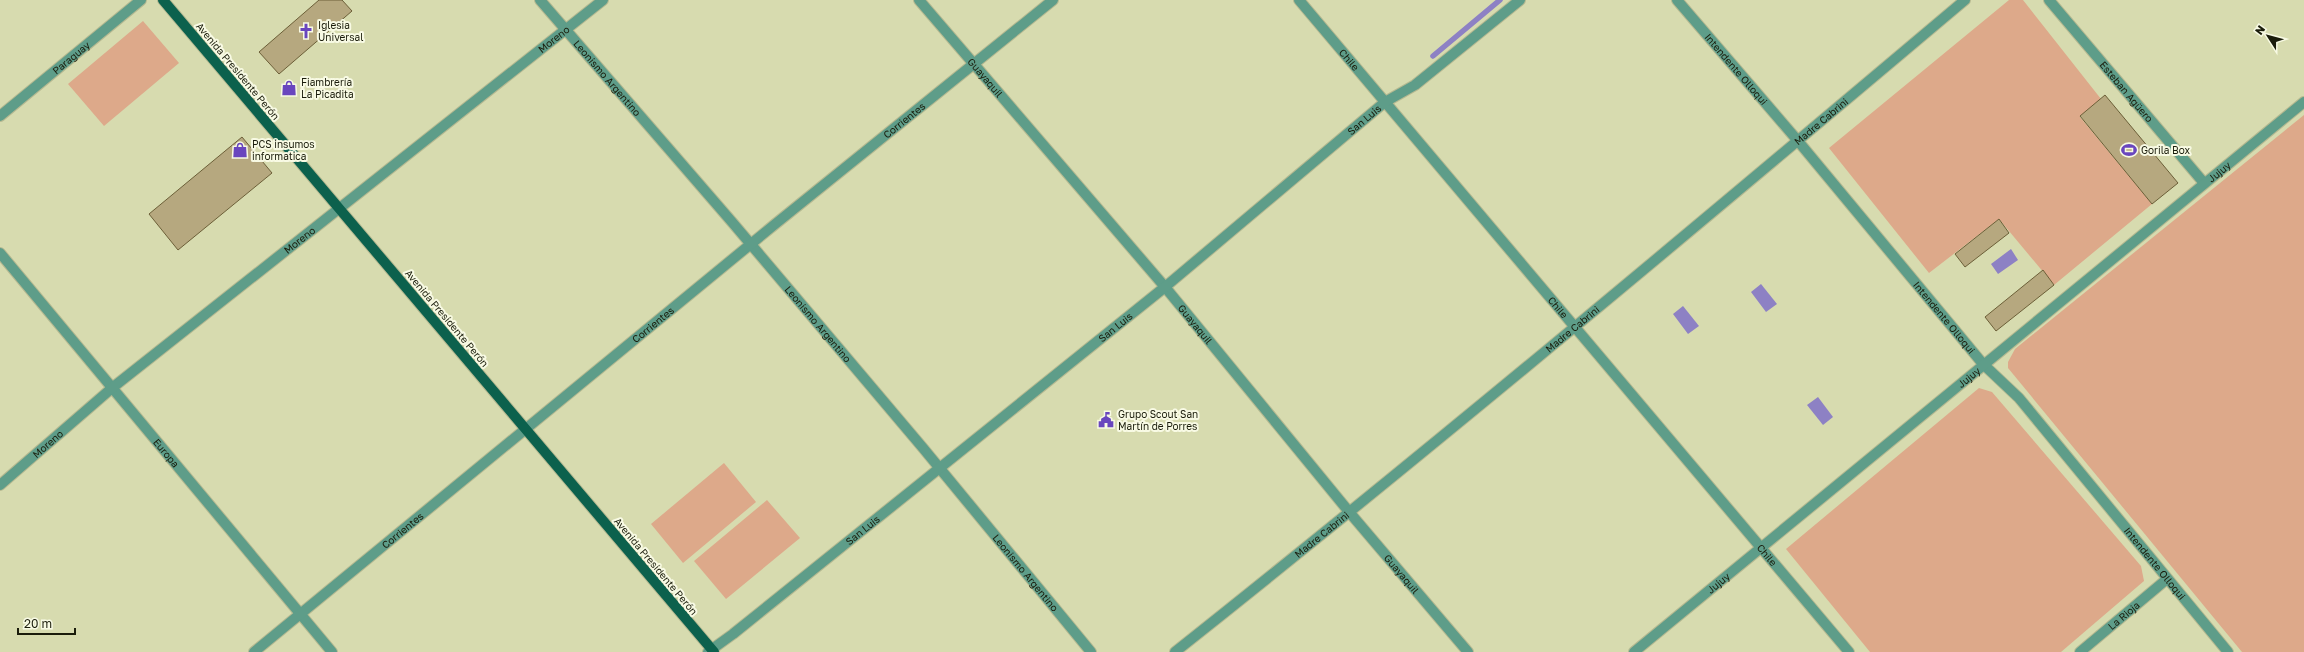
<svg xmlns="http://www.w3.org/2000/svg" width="2304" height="652" font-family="'Golos Text',sans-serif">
<rect width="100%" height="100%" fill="#d7dbaf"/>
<!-- green -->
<g fill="#dda98a">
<polygon points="2009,0 2023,0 2101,99 2080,117 2152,204 2054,285 1999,219 1929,273 1829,148"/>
<polygon points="143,21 179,63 104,126 68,84"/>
<polygon points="2304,115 2304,652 2242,652 2008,368 2008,362 2015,349"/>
<polygon points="1979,388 1992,392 2141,566 2144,581 2061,652 1870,652 1786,549"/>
<polygon points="724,463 756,502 683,563 651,524"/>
<polygon points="767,500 800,538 726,599 694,561"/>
</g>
<!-- water -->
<g fill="#8d81c4">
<polygon points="2011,249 2018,260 1998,274 1991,264"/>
<polygon points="1761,284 1777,304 1766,312 1751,292"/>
<polygon points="1683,306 1699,326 1688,334 1673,314"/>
<polygon points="1818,397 1833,417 1823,425 1807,405"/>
</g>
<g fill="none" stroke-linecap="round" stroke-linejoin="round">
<!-- stream -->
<polyline stroke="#8d81c4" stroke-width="5.5" points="1433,56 1500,0"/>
</g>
<!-- building -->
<g fill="#b6a87f" stroke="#6c5f38">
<polygon points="319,0 342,0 352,11 279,74 259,52"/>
<polygon points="2105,95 2178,183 2152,204 2080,116"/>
<polygon points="242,137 272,173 178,250 149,214"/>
<polygon points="1999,219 2009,233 1965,267 1955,254"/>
<polygon points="2043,270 2054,285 1996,331 1985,317"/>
</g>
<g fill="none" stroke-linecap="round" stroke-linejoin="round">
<defs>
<g id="minor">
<path id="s1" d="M540 0 732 222 923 448 1091 652"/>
<path id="s2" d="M919 0 1165 287 1350 513 1468 652"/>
<path id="s3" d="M1299 0 1849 652"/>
<path id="s4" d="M1677 0 1798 141 1983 364 2019 398 2228 652"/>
<path id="s5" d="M2049 0 2204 183"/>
<path id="s6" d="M0 116 141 0"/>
<path id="s7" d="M0 253 332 652"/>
<path id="s8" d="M0 485 112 388 603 0"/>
<path id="s9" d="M254 652 774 225 1053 0"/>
<path id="s10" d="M708 652 733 634 1165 287 1385 102 1415 85 1520 0"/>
<path id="s11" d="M1175 652C1442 440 1704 220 1965 0"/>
<path id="s12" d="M1634 652 2304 102"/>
<path id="s13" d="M2080 652 2167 579"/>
</g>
<polyline id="major" points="163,0 714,652"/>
</defs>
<!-- minor casing -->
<use href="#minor" stroke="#b5b991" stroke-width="12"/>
<!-- major casing -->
<use href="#major" stroke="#b5b991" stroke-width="12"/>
<!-- minor -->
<use href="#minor" stroke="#5e9d89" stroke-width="10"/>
<!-- major -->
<use href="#major" stroke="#0c614d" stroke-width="10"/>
</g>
<!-- icons -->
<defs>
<symbol id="church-bare" viewBox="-9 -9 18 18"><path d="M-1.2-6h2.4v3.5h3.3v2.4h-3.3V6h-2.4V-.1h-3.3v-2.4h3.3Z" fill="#6946be" stroke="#f8fae4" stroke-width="2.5" paint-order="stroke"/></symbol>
<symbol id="shop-bare" viewBox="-9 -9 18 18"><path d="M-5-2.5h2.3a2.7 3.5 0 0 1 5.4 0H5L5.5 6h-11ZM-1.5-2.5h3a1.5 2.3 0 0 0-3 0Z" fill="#6946be" stroke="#f8fae4" stroke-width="2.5" paint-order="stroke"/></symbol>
<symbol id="stadium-bare" viewBox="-9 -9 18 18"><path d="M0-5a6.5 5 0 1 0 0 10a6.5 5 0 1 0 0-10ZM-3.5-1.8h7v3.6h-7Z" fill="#6946be" stroke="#f8fae4" stroke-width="2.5" paint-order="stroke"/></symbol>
<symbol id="civic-bare" viewBox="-9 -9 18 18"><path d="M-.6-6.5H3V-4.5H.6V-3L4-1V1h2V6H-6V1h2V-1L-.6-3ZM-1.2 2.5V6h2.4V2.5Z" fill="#6946be" stroke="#f8fae4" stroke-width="2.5" paint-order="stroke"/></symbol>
</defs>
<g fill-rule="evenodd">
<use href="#church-bare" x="295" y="20" width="22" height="22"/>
<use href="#shop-bare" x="278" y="77" width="22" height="22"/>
<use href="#shop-bare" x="229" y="139" width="22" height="22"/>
<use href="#stadium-bare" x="2118" y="139" width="22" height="22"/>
<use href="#civic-bare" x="1095" y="409" width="22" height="22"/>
</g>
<g text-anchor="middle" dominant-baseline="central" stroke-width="4" stroke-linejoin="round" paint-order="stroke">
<!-- poi labels -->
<g font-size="10" fill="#1a1c0b" stroke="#f8fae4" text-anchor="start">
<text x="318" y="25">Iglesia<tspan x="318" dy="12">Universal</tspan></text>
<text x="301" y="82">Fiambrería<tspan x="301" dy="12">La Picadita</tspan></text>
<text x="252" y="144">PCS insumos<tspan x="252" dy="12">informatica</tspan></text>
<text x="2141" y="150">Gorila Box</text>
<text x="1118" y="414">Grupo Scout San<tspan x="1118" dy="12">Martín de Porres</tspan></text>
</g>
<!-- street labels -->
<g font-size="10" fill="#1a1c0b" stroke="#f8fae4">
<text stroke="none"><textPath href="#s8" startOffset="711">Moreno</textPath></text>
<text stroke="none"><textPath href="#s6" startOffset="92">Paraguay</textPath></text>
<text stroke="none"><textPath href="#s3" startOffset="78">Chile</textPath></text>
<text stroke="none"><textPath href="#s4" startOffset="91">Intendente Olloqui</textPath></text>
<text transform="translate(238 71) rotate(50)">Avenida Presidente Perón</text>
<text stroke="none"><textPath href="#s1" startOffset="103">Leonismo Argentino</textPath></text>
<text stroke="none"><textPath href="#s2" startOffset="102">Guayaquil</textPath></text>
<text stroke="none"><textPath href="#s5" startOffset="120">Esteban Agüero</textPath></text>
<text stroke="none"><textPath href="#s9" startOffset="840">Corrientes</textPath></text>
<text stroke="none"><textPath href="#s10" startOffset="845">San Luis</textPath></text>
<text stroke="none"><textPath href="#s11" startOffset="836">Madre Cabrini</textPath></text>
<text stroke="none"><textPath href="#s12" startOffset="757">Jujuy</textPath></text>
<text stroke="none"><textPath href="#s8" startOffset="387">Moreno</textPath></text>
<text stroke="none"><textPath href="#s3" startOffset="402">Chile</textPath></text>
<text stroke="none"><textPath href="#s4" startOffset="415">Intendente Olloqui</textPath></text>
<text transform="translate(447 318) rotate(50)">Avenida Presidente Perón</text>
<text stroke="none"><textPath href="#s1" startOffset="427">Leonismo Argentino</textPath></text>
<text stroke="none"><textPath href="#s2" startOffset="426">Guayaquil</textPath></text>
<text stroke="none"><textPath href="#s9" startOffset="516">Corrientes</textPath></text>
<text stroke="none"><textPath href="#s10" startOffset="521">San Luis</textPath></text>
<text stroke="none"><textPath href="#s11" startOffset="512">Madre Cabrini</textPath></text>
<text stroke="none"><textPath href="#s12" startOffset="433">Jujuy</textPath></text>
<text stroke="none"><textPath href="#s8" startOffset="63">Moreno</textPath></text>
<text stroke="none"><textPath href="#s7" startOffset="260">Europa</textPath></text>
<text stroke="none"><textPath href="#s9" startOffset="192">Corrientes</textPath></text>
<text stroke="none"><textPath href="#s10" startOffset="197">San Luis</textPath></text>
<text stroke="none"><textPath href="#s11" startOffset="188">Madre Cabrini</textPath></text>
<text stroke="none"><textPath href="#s3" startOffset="726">Chile</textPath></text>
<text stroke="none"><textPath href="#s4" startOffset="739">Intendente Olloqui</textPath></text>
<text transform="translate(656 566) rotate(50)">Avenida Presidente Perón</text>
<text stroke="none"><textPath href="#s1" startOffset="751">Leonismo Argentino</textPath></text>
<text stroke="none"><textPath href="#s2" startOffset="750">Guayaquil</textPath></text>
<text stroke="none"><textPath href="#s12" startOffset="109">Jujuy</textPath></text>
<text stroke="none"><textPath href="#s13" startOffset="57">La Rioja</textPath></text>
</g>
</g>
<!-- north arrow -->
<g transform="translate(2268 36) rotate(306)" stroke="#f8fae4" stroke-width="3" paint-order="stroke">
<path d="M0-3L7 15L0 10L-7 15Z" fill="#1a1c0b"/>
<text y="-6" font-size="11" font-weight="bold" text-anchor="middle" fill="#1a1c0b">N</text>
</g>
<!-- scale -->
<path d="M18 628v6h57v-6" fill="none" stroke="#1a1c0b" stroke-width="2"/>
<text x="24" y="628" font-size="12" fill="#1a1c0b" stroke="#f8fae4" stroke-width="3" paint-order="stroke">20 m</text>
</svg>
